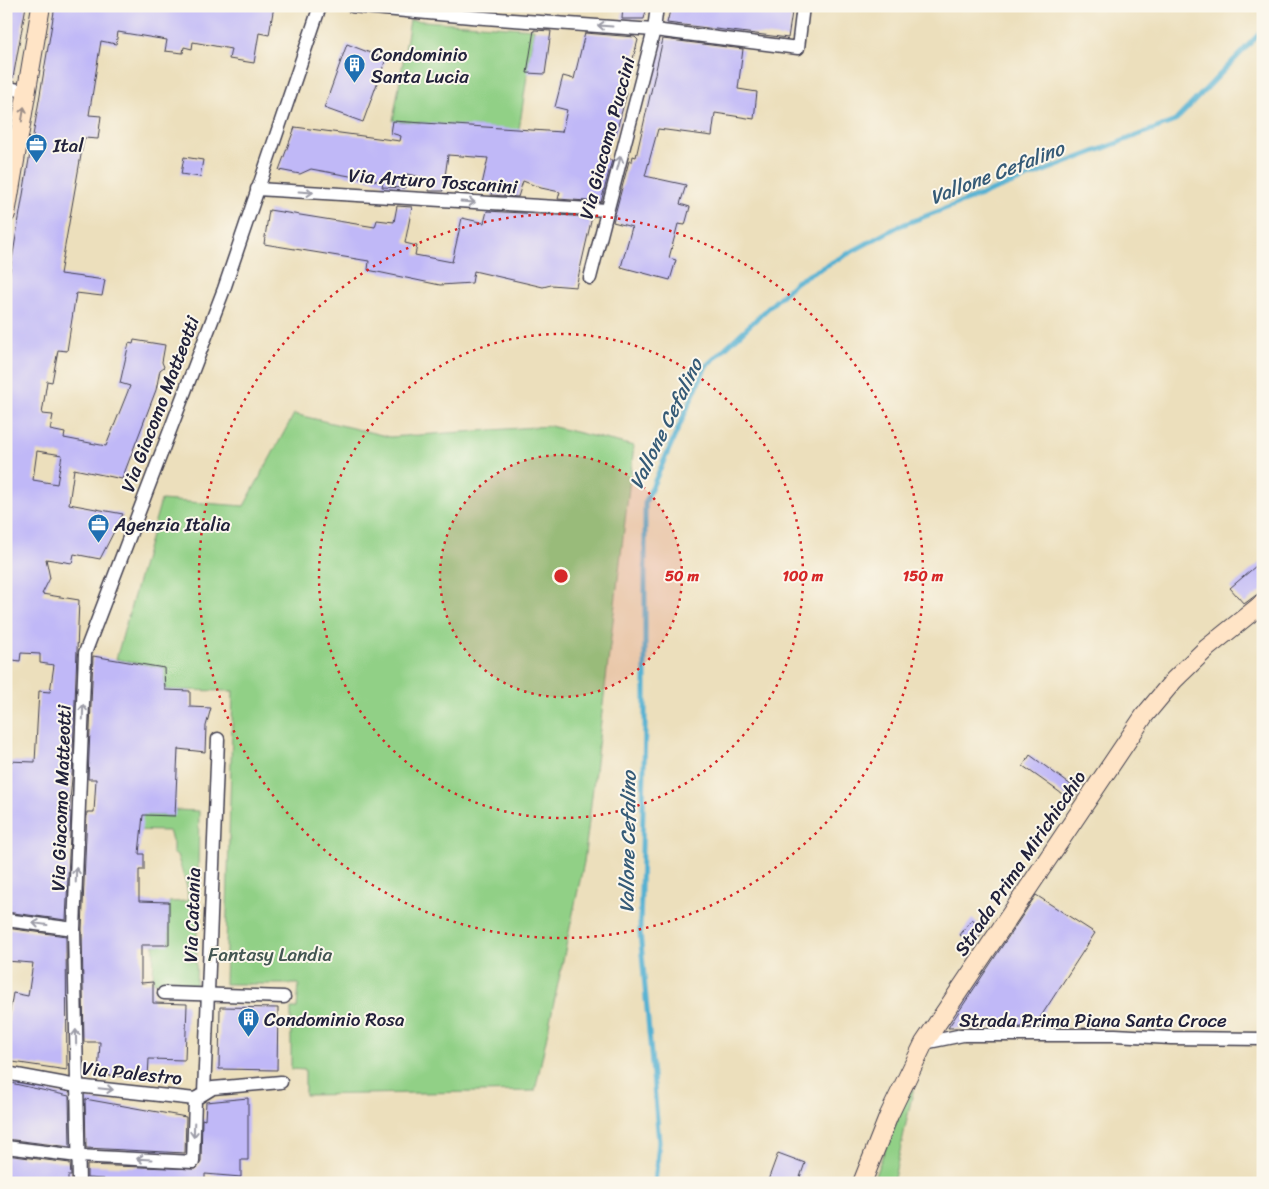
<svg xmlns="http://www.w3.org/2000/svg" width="1269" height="1189" font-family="Sriracha,sans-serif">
<rect width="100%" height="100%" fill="#fbf7ec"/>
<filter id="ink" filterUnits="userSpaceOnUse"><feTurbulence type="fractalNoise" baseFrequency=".02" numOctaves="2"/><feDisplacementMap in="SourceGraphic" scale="10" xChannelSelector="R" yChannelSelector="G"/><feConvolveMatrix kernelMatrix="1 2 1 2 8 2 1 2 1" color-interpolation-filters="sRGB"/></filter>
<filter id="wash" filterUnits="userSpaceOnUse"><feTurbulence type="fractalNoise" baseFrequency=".0096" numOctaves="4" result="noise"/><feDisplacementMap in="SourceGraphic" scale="20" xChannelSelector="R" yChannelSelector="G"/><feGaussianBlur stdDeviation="1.12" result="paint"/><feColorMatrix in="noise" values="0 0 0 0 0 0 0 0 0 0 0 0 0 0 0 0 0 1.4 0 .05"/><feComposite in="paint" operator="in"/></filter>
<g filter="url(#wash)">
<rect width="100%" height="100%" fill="#ecdfbc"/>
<!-- green -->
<g fill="#91d086" stroke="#5a7960">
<polygon points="410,20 534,29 519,130 393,121"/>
<polygon points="294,414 390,437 550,426 634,446 584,862 535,1091 305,1095 305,1070 291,1069 291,1008 297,1008 299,984 225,984 233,691 165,690 164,668 116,659 161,500 244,506"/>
<polygon points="175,810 199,811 196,985 153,982 154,945 169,944 169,902 188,901 187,887 177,855 173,854 173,843 169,831 126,830 126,814 174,816"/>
<polygon points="914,1087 893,1183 883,1183 874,1178 905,1098"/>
</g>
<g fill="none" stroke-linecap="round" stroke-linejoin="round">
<!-- stream -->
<polyline stroke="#54b1d2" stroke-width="5" points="655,1183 659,1142 640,932 645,727 645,503 706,366 796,282 897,227 1175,121 1263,30"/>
</g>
<g id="blocks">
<!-- building -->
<g fill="#c0b8f7" fill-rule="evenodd">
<polygon points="6,6 26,6 13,78 6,78"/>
<path d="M55 6H274L269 35 259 33 254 63 229 59 231 49 193 42 192 49 184 47 183 53 165 51 167 40 118 32 116 44 101 41 89 115 101 116 98 139 84 138 60 274 105 280 102 296 76 293 67 351 58 350 52 382 47 381 42 414 53 415 50 430 65 433 64 438 106 446 130 386 120 383 129 343 133 344 134 340 165 345 162 362 164 367 160 370 156 390 122 479 74 469 69 504 123 514 100 559 74 554 72 563 46 559 50 578 42 594 79 600 72 778 69 812H71L66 920 6 912V761L35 762 39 691 50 692 54 665 40 663V654L21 653 20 661 6 659V625L9 611 6 610V295ZM37 451 62 455 57 484 33 480Z"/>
<polygon points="623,6 647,6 644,19 622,19"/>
<polygon points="671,6 793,6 788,38 667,23"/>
<polygon points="534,30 551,31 545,74 527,73"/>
<polygon points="585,33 635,37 638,40 624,92 627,93 615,136 608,135 605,160 612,160 601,202 558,199 560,192 541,188 523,181 518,197 491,195 492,191 481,189 488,158 448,155 443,191 429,191 430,179 407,174 405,188 382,187 383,182 311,169 300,174 279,170 295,127 400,141 401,136 391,133 393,121 562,132 567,110 555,107 563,76 574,79"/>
<polygon points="663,39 743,49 738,89 757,92 754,119 715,113 712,136 658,129 645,176 686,185 680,204 690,207 685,225 678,224 669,258 676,260 670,280 621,267 632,227 613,222 629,161 632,161 633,156 636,157"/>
<polygon points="347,44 386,59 363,122 324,108"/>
<polygon points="184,157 203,160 200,177 181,174"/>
<polygon points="397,206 412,207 405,243 417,246 415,255 452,262 462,218 484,223 487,211 592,217 576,287 551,285 543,287 474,271 472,283 440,285 368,270 369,261 264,244 269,210 375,227 377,220 394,222"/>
<polygon points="1263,560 1263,590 1244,604 1230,588"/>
<polygon points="93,656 164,668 165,690 190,691 190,707 211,708 206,726 205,752 178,749 175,816 143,815 139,854 144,854 144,870 139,870 139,901 169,902 169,945 141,945 141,983 153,982 153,1003 187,1004 185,1060 149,1059 148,1078 98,1075 100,1042 84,1042 82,929 87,812 94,812 96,779 88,779"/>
<polygon points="1030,755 1079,791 1072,801 1023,766"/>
<polygon points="1036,895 1095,933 1034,1027 948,1028"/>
<polygon points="972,919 985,929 974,945 960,935"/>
<polygon points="6,928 66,936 67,1070 6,1061 6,1034 13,993 28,996 33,963 6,961"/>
<polygon points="220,1007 278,1008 277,1070 219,1069"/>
<polygon points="6,1082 69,1096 70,1147 6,1139"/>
<polygon points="248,1098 248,1160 241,1160 241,1177 205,1174 205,1183 104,1183 104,1179 87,1178 87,1165 196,1169 201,1162 202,1119 205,1120 206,1102"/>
<polygon points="85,1099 186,1117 185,1153 86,1148"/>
<polygon points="778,1153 805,1163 798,1183 767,1183"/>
<polygon points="6,1155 70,1163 71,1176 68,1176 68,1183 6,1183"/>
</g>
</g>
</g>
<g filter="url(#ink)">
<use href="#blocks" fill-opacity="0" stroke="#403e4e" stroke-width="1"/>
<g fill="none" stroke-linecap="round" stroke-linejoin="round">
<defs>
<g id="street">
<polyline points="352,6 471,17 654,30 798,48 803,6"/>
<polyline points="6,87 27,92"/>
<polyline points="257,189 607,210"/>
<polyline points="590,278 654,30 657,6"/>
<polyline points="6,920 74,929"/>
<polyline points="164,993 284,997"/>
<polyline points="924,1043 963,1035 1115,1035 1171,1038 1263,1039"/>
<polyline points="6,1073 77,1086 195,1099 213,1088 281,1082"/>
<polyline points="204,1093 218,739"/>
<polyline points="6,1147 78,1156 193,1162 195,1099"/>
<polyline points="79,1183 74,929 85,653 224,289 320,6"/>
</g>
<g id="secondary">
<polyline points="6,214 41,6"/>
<polyline points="862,1183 889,1115 924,1043 1144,716 1174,680 1207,648 1263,603"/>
</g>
</defs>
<!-- street casing -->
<use href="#street" stroke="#403e4e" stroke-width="15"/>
<!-- secondary casing -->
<use href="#secondary" stroke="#403e4e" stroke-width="20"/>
<!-- street -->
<use href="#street" stroke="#fff" stroke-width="12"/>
<!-- secondary -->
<use href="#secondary" stroke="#ffe4c6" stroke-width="18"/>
</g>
<!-- one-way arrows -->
<defs><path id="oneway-shaft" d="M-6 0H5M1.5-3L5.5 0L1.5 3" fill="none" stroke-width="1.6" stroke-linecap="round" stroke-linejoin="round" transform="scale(1.25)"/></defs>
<g stroke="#9c9ca7">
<use href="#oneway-shaft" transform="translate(605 26) rotate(-176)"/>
<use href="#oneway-shaft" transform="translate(619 163) rotate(-75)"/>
<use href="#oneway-shaft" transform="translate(306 192) rotate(4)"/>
<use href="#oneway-shaft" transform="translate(468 202) rotate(4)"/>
<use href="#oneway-shaft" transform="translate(83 712) rotate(-88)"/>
<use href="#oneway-shaft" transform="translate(76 875) rotate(-88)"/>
<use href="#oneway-shaft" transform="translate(40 924) rotate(-172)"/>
<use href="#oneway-shaft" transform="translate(76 1037) rotate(-91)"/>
<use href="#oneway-shaft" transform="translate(106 1089) rotate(6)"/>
<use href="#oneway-shaft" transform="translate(194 1130) rotate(92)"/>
<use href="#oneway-shaft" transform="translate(144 1159) rotate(-177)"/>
</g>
<use stroke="#9c8d87" href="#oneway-shaft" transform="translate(23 114) rotate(-81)"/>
</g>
<!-- distance rings -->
<circle cx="561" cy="576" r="121" fill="#d62828" fill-opacity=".12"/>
<g fill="none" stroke="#d62828" stroke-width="2.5" stroke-dasharray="2.5 5">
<circle cx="561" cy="576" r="121"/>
<circle cx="561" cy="576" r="242"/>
<circle cx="561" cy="576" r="362"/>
</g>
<!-- icons -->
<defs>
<symbol id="building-pin" viewBox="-11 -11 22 30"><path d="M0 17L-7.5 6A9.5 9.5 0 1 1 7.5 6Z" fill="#1f6fb2" stroke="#fbf7ec"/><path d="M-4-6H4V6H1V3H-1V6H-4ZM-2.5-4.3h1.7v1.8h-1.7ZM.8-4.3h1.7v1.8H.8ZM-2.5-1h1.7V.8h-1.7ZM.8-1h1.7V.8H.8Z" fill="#fff"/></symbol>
<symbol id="office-pin" viewBox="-11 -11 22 30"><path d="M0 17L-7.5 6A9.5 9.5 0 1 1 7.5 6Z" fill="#1f6fb2" stroke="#fbf7ec"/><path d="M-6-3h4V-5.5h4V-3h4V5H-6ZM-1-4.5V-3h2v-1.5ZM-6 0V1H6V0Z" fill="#fff"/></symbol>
</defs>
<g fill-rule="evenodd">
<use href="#building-pin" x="342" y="52" width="25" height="34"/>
<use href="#office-pin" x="24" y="132" width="25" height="34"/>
<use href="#office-pin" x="86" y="512" width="25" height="34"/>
<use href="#building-pin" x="236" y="1006" width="25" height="34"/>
</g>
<g text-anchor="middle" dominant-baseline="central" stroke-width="4" stroke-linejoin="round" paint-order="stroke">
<!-- poi labels -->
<g font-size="19" fill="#22223b" stroke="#fbf7ec" text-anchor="start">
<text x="371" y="54">Condominio<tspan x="371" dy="22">Santa Lucia</tspan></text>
<text x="53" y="145">Ital</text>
<text x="114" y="524">Agenzia Italia</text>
<text x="264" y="1019">Condominio Rosa</text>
</g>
<!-- street labels -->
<g font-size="19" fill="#22223b" stroke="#fbf7ec">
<text transform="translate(607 138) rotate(-75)">Via Giacomo Puccini</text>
<text transform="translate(433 181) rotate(4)">Via Arturo Toscanini</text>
<text transform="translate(160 404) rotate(-69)">Via Giacomo Matteotti</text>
<text transform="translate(61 798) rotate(-88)">Via Giacomo Matteotti</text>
<text transform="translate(1020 863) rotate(-56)">Strada Prima Mirichicchio</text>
<text transform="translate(192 915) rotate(-88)">Via Catania</text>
<text x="1093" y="1020">Strada Prima Piana Santa Croce</text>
<text transform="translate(132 1073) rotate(6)">Via Palestro</text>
</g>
<!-- park labels -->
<g font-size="19" fill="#435652" stroke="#fbf7ec">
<text x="270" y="954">Fantasy Landia</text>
</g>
<!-- water labels -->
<g font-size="20" font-style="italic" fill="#365b77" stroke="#fbf7ec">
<text transform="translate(997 173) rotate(-21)">Vallone Cefalino</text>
<text transform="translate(666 424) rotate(-64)">Vallone Cefalino</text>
<text transform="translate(628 842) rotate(-89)">Vallone Cefalino</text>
</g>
</g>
<circle cx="561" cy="576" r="8" fill="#d62828" stroke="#fbf7ec" stroke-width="2.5"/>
<g font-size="15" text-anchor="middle" font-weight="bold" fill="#d62828" stroke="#fbf7ec" stroke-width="4" stroke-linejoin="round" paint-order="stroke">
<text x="682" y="581">50 m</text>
<text x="803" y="581">100 m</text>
<text x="923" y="581">150 m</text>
</g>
<!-- margin -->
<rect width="1269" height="1189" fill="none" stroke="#fbf7ec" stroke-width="25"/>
</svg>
